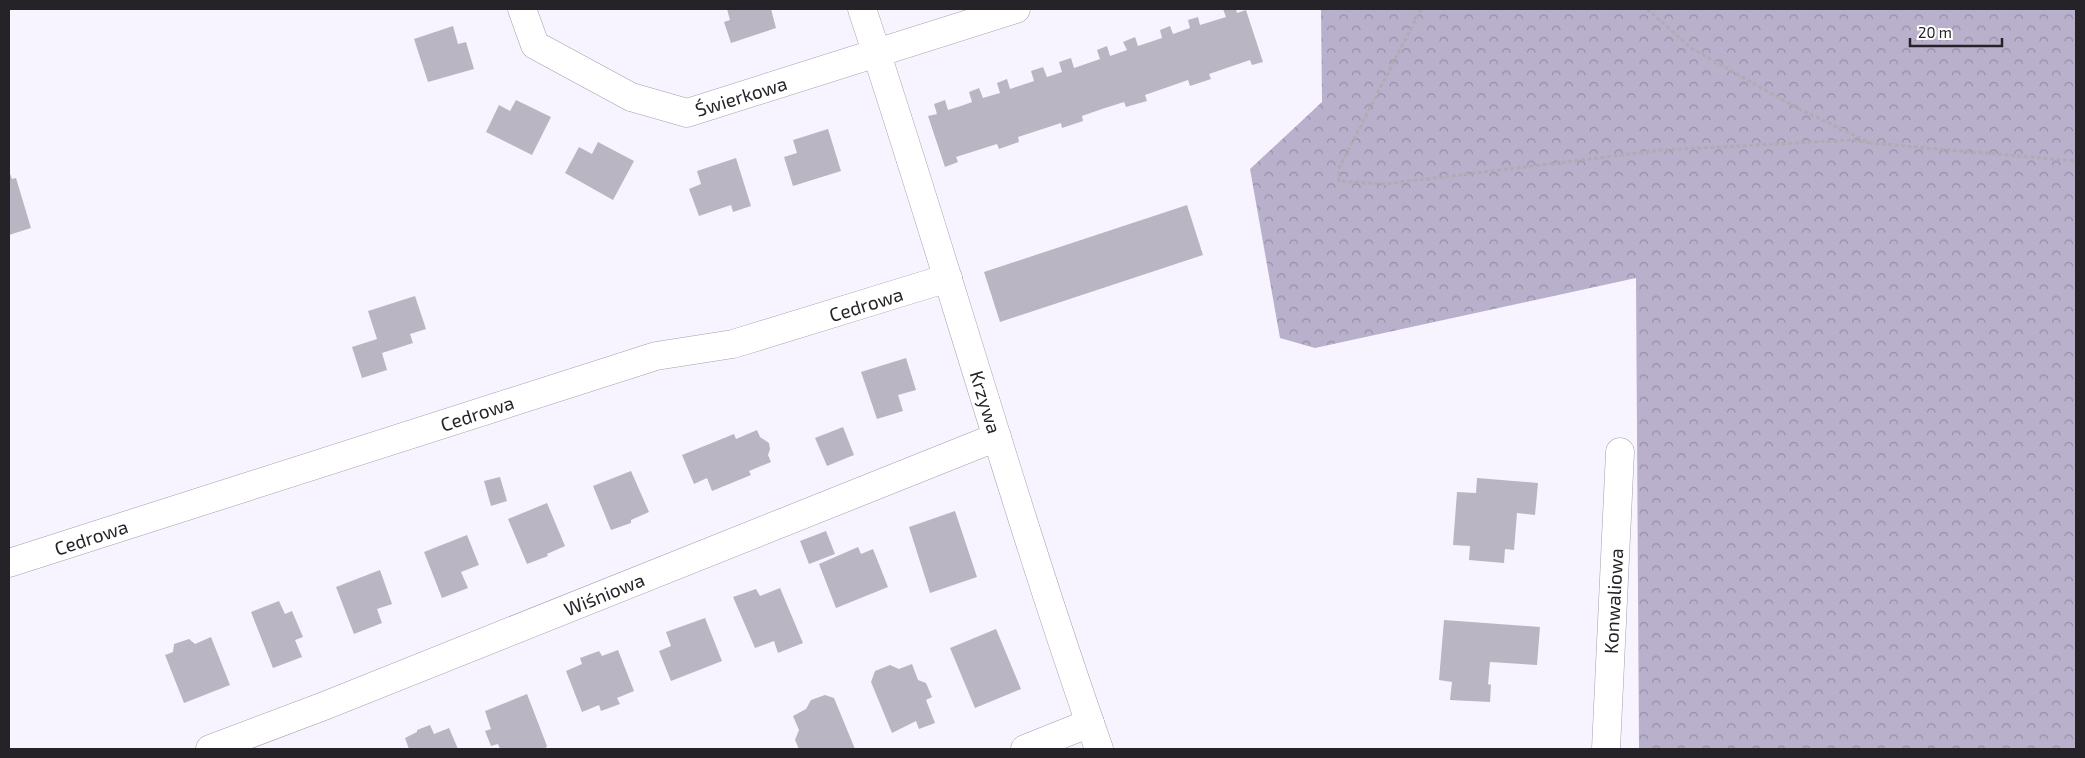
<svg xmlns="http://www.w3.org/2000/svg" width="2085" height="758" font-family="'Exo 2',sans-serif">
<defs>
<pattern id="forest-crowns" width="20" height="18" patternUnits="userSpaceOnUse" patternTransform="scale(1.25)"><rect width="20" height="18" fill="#b9b0cc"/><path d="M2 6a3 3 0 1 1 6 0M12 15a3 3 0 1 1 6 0" fill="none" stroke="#968fa6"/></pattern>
</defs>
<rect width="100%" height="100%" fill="#f8f4ff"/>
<!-- forest -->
<polygon fill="url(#forest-crowns)" points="1321,9 2076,9 2076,749 1639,749 1636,278 1315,348 1280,338 1250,169 1322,102"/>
<!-- building -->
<g fill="#b9b5c2">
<polygon points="727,9 771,9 776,28 731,43 724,22 730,20"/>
<polygon points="1223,9 1236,9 1237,13 1246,10 1263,62 1252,65 1250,60 1209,74 1211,79 1190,86 1188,80 1145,95 1147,101 1126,107 1124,102 1102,109 1082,116 1083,121 1062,128 1061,123 1018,137 1019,142 999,149 997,144 956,157 958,162 945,167 928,116 937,114 934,104 945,100 948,110 961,106 972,102 969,92 979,88 983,98 993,95 1000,93 997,83 1007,79 1010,89 1034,81 1031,71 1043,67 1047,77 1062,72 1059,62 1071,58 1074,68 1100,59 1097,50 1107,46 1110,56 1127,50 1123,42 1135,37 1138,46 1162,38 1160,30 1170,26 1173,34 1190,28 1188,20 1198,17 1200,25 1226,17"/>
<polygon points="453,26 458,44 466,42 474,69 428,82 414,39"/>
<polygon points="516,100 551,117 532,155 486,132 499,105 510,111"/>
<polygon points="828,129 841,171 793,186 784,157 797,153 793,140"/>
<polygon points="598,142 634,161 613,200 565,173 579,147 592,154"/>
<polygon points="736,158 751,206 733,212 731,205 699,216 689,189 701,184 697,171"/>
<polygon points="9,171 12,179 16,178 31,228 9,235"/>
<polygon points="1187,205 1203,255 1000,322 984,272"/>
<polygon points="415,296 426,329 410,334 413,343 382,353 387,370 362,378 352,347 377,339 368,311"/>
<polygon points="906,358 916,390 898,395 903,411 877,419 861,372"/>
<polygon points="843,427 854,455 827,466 815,438"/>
<polygon points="757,430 760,437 769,443 770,449 768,455 771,462 749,471 751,475 712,491 707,478 694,484 682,455 734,434 736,439"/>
<polygon points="631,471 649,512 631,520 631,523 611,530 593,486"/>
<polygon points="500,477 507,501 491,506 484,481"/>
<polygon points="1477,478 1538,483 1535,515 1517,513 1514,550 1505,549 1504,563 1469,560 1470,546 1453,545 1457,492 1476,493"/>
<polygon points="547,503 565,546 547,554 548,556 527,564 508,519"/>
<polygon points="955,511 977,577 930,593 909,527"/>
<polygon points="826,531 835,554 809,564 800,541"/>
<polygon points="467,535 479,565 461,572 468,588 442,598 424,552"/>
<polygon points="858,547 861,554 873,549 888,587 836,608 819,564"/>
<polygon points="380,570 392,604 377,609 382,623 354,634 336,587"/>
<polygon points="780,588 803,643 778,653 774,641 755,648 733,597 756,589 760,596"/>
<polygon points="279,601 285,614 292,611 303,637 295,640 302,657 273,668 251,612"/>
<polygon points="705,618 722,661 671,681 659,651 671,646 666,632"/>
<polygon points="1444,620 1540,627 1537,665 1490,662 1488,684 1491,685 1490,702 1450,700 1452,682 1439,680"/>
<polygon points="996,629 1021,689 975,708 950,648"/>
<polygon points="211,637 230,685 184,703 165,655 173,652 174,644 189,639 195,644"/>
<polygon points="618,650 634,691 617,698 620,704 601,711 599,705 582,712 566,671 582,664 580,658 599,651 602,656"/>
<polygon points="912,664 918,680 926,683 932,697 926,700 935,723 919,729 916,721 892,733 871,682 875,671 890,665 899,669"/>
<polygon points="527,694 547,746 545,749 500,749 498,744 491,746 485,731 491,729 485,711"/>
<polygon points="825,695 834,698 855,749 799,749 795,740 799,730 793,716 806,709 811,700"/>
<polygon points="430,725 434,734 449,728 458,749 409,749 405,738 417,732 417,730"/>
</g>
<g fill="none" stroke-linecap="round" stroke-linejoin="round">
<defs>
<g id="minor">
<polyline points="522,9 535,45 631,97 687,113 1016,9"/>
<path d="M862 9C944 255 1013 505 1099 749"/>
<polyline points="9,563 656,356 733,344 948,278"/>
<polyline points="210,749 324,706 997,437"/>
<polyline points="1025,749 1090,723"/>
<polyline points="1606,749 1620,452"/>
</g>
</defs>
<!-- minor casing -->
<use href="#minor" stroke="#a29fab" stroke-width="29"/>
<!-- path -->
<g stroke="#afacb5" stroke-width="3" stroke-dasharray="4 2.5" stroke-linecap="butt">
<polyline points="1421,9 1339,168 1339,181 1385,184 1663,150 1851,140 1871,143"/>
<polyline points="1647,9 1691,48 1797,108 1871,143 2076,161"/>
</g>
<!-- minor -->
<use href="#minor" stroke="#fff" stroke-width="28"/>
</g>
<g text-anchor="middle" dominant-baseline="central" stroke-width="4.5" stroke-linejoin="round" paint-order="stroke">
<!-- street labels -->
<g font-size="19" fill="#252328" stroke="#fff">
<text transform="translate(741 96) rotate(-17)">Świerkowa</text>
<text transform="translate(866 304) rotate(-17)">Cedrowa</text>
<text transform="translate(986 402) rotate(73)">Krzywa</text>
<text transform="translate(477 413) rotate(-18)">Cedrowa</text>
<text transform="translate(91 537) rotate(-18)">Cedrowa</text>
<text transform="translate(604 594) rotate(-22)">Wiśniowa</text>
<text transform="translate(1613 601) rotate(-87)">Konwaliowa</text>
</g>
</g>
<!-- border -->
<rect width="2085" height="758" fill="none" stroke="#252328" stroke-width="20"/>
<!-- scale -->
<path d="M1910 38v8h92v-8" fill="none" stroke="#252328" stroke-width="2.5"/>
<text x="1918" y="38" font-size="15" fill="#252328" stroke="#ffffff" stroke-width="4" paint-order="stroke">20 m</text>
</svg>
